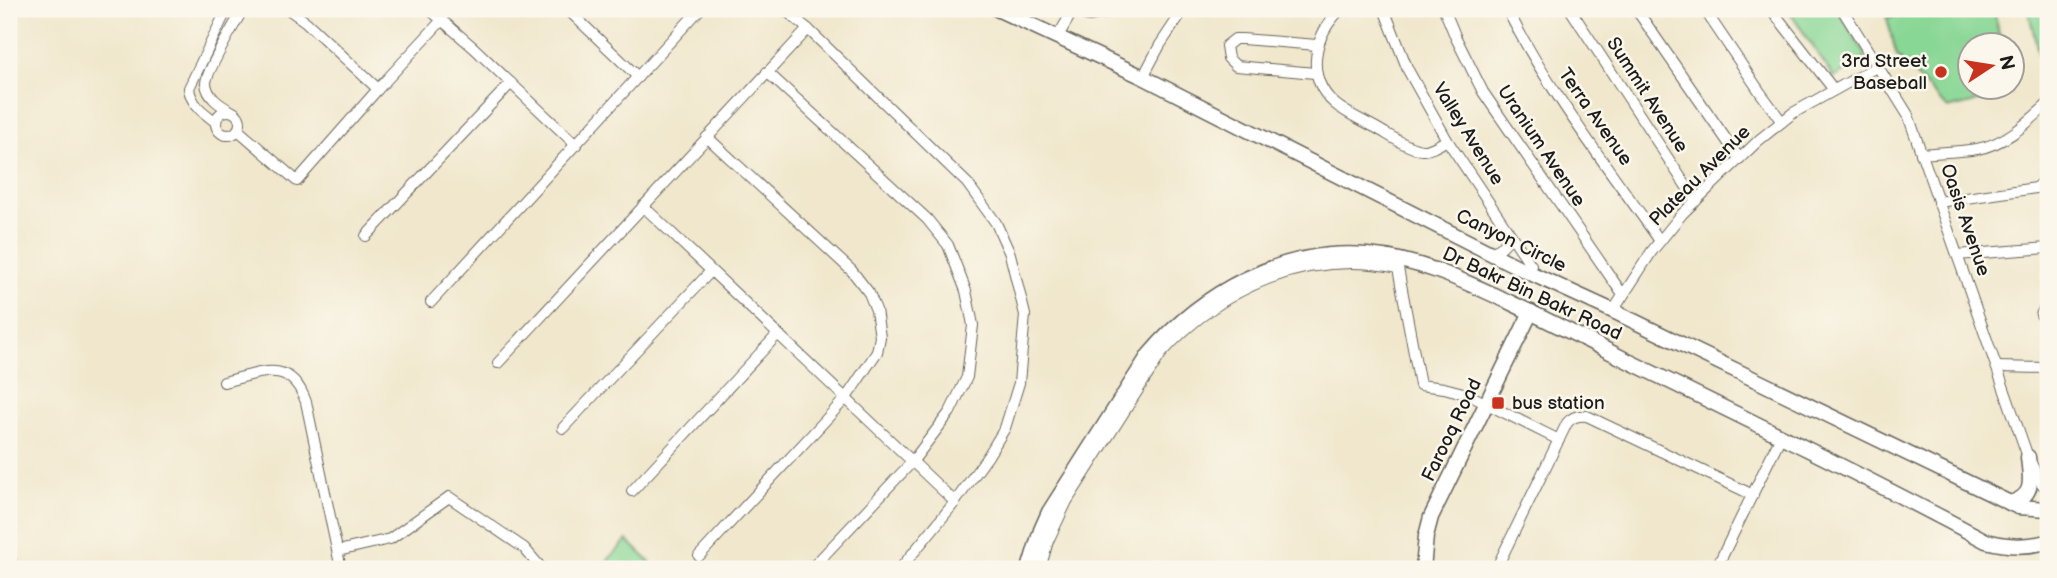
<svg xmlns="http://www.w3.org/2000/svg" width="2057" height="578" font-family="'Balsamiq Sans',sans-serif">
<rect width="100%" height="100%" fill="#fbf7ec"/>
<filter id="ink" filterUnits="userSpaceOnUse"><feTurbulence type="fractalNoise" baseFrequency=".0143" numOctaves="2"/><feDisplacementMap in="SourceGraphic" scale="14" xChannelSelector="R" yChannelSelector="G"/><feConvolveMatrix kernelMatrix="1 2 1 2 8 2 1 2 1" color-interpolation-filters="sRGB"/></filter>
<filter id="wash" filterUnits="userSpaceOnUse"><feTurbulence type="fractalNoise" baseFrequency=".00686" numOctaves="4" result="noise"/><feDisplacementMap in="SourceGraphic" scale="28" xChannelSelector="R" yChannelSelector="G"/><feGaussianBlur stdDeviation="1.57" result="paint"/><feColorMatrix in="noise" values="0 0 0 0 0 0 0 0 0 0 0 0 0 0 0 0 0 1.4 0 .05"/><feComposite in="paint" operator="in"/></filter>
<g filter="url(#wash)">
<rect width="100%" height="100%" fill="#f0e7cc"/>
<!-- green -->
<g fill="#89d795" stroke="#527a58" stroke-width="2">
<polygon points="1788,9 1837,9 1867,57 1834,78"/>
<polygon points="1920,9 1994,9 2001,45 1969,46 1969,88 2010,88 2011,93 1948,109 1897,56 1887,18"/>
<polygon points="2028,9 2048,9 2048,62 2041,64"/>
<polygon points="627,540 657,569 615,569 607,561"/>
</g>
</g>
<g filter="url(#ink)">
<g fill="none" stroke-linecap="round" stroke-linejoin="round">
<defs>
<g id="street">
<polyline points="288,9 306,22 378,89"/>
<polyline points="429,9 474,48 576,145"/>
<polyline points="567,9 638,77"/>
<polyline points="784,9 808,29 967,183 996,223 1010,254 1025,315 1019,383 1005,428 988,456 955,502 900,569"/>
<path d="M1341 9C1314 35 1304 77 1335 104 1347 114 1364 121 1378 129 1389 135 1409 149 1422 150 1430 151 1440 144 1447 140"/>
<polyline points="1384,9 1408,70 1447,140 1531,265 1528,272"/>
<polyline points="1444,9 1456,38 1483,92 1623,295"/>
<path d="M1507 9C1549 92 1607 166 1660 241"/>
<polyline points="1570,9 1696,201"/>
<polyline points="1636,9 1739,158"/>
<polyline points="1704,9 1760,92 1782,122"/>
<polyline points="1771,9 1834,90"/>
<polyline points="1842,9 1908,115 2028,457 2042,484 2048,489"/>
<polyline points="1072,12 1089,16 1105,13 1105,9"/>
<polyline points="1057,38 1072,12 1072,9"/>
<polyline points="767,72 927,219 948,245 966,291 973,325 967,377 950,412 912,462 811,569"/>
<polyline points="1315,73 1236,66 1228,58 1226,46 1235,39 1242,39 1317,45"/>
<polyline points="1143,77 1160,45 1184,9"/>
<path d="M231 111C220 105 207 97 206 83 206 72 236 22 243 9"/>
<circle cx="228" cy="123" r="12"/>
<path d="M216 122C203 112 191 105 189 88L227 9"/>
<polyline points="238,130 297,181 378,89 442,20"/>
<path d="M1921 154C1940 152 1959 152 1977 149 2006 144 2028 122 2048 104"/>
<polyline points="1938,202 2036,188 2048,175"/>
<polyline points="643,206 955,502"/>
<polyline points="366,236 511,83"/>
<path d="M1489 251C1497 252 1501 248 1506 242L1504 226"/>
<polyline points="1957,255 2048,248"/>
<polyline points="1397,263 1420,385 1444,388 1467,394 1559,440"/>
<polyline points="431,302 700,9"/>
<polyline points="1613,311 1652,251 1682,214 1759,140 1793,113 1878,66"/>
<polyline points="2041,315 2048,300"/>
<polyline points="498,363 808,29"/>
<polyline points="1997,367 2048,368"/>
<path d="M224 382C261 373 290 357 306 402L341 569"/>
<polyline points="563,428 711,271"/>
<polyline points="632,491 778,334"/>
<polyline points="338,551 390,539 449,497 524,548 542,569"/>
<polyline points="9,552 13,569"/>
<polyline points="699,556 846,398 877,352 880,337 876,310 869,293 852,271 707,137"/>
<path d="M1040 569 1048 541 1067 501 1161 354C1221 287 1308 249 1398 268"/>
<path d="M1496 569 1567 423C1572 417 1579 415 1587 416L1753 495"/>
<polyline points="1716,569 1781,436"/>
</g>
<g id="secondary">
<polyline points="997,9 1143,77 1528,272 1613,311 2010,503 2018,507 2048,509"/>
<path d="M2010 503C2036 496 2030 479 2028 457"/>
<path d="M1029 569 1041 530 1049 512 1149 355C1202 292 1283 248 1367 255 1418 259 1462 280 1507 301 1547 320 1587 340 1626 360 1747 419 1868 478 1986 541 2009 547 2026 547 2048 542"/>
<polyline points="1423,569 1426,536 1431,517 1531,312"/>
</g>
</defs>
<!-- street casing -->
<use href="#street" stroke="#66635a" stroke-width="12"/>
<!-- secondary casing -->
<use href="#secondary" stroke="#66635a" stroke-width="17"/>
<!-- street -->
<use href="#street" stroke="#fff" stroke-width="10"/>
<!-- secondary -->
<use href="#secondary" stroke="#fff" stroke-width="14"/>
</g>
</g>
<!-- markers -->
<g fill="#c8321e" stroke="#fbf7ec" stroke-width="2.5">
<circle cx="1941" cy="72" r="7"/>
<rect x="1491" y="396" width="14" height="14" rx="3.5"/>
</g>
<g text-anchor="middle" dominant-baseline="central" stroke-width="5" stroke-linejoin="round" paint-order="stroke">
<!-- poi labels -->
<g font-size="19" fill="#1c1c1c" stroke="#fbf7ec" text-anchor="end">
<text x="1927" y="61">3rd Street<tspan x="1927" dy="22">Baseball</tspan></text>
<text x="1512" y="403" text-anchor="start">bus station</text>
</g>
<!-- street labels -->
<g font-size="19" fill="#1c1c1c" stroke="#fbf7ec">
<text transform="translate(1647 95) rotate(57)">Summit Avenue</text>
<text transform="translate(1595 117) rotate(55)">Terra Avenue</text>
<text transform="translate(1468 134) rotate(58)">Valley Avenue</text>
<text transform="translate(1541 146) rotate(56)">Uranium Avenue</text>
<text transform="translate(1700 176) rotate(-45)">Plateau Avenue</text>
<text transform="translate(1965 220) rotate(71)">Oasis Avenue</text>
<text transform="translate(1511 241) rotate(26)">Canyon Circle</text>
<text transform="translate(1532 294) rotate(25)">Dr Bakr Bin Bakr Road</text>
<text transform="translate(1452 430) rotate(-64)">Farooq Road</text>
</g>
</g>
<!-- margin -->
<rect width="2057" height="578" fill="none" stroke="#fbf7ec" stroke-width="35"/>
<!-- north arrow -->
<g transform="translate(1991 66) rotate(78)"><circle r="33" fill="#fbf7ec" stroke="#a29f99" stroke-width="2"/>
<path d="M0-5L12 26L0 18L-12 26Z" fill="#c8321e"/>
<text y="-10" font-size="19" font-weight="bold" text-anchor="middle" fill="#1c1c1c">N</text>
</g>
</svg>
